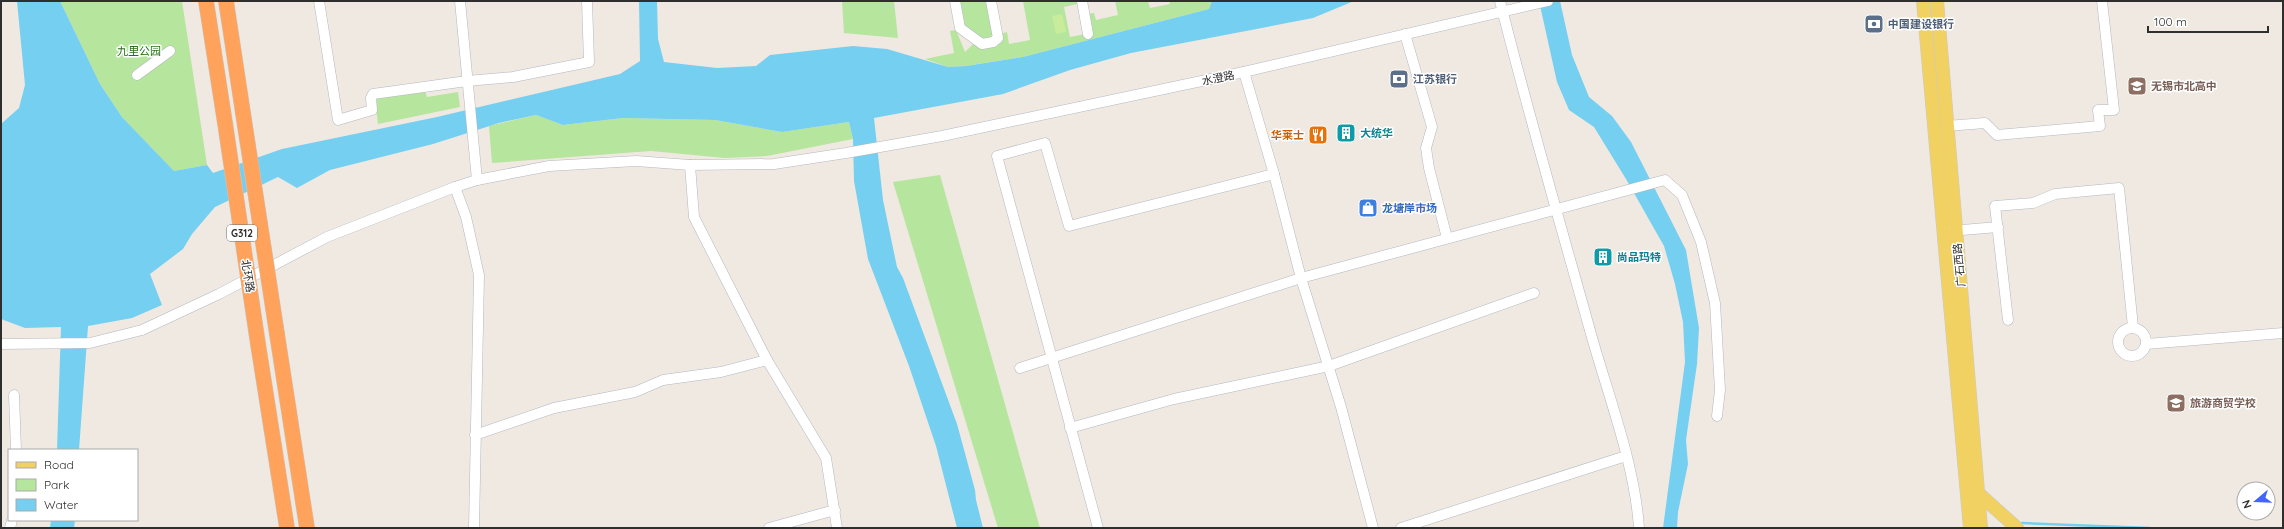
<svg xmlns="http://www.w3.org/2000/svg" width="2284" height="529" font-family="Quicksand,'Noto Sans SC',sans-serif">
<rect width="100%" height="100%" fill="#efe9e1"/>
<!-- green -->
<g fill="#b6e59e">
<polygon points="60,1 182,1 207,165 174,171 122,117 100,84"/>
<polygon points="842,1 894,1 898,38 844,33"/>
<polygon points="958,1 988,1 995,35 987,41 962,26"/>
<polygon points="1023,1 1078,1 1078,4 1064,7 1070,37 1091,33 1087,14 1094,13 1096,20 1118,15 1115,1 1148,1 1150,8 1170,4 1169,1 1212,1 1209,9 1023,57 965,66 948,67 925,59 954,53 950,31 956,30 965,52 974,43 978,46 1000,34 1007,32 1009,44 1030,40"/>
<polygon points="425,91 427,97 458,92 460,107 378,124 375,99"/>
<polygon points="536,115 563,125 623,118 715,120 782,132 849,122 853,139 767,156 725,158 651,151 492,163 489,126"/>
<polygon points="940,175 1040,528 998,528 893,182"/>
</g>
<!-- pitch -->
<polygon fill="#c9ec9a" points="1062,14 1066,32 1056,34 1052,16"/>
<!-- water -->
<g fill="#75cff0">
<polygon points="17,1 60,1 100,84 122,117 174,171 207,165 213,173 282,149 437,117 620,74 640,61 639,1 657,1 658,39 664,62 717,68 756,66 770,55 853,46 887,49 948,67 966,66 1023,57 1209,9 1212,1 1354,1 1313,18 1131,53 1070,70 1003,94 874,118 883,200 897,267 903,278 957,424 975,490 976,500 983,528 957,528 936,446 909,366 868,259 854,181 853,139 849,122 782,132 715,120 623,118 563,125 536,115 499,123 433,144 330,170 297,188 278,177 215,207 192,234 183,249 150,274 162,305 132,318 88,326 79,450 57,450 61,327 25,328 1,319 1,124 19,108 25,85"/>
<polygon points="1539,1 1560,1 1572,55 1589,97 1612,116 1631,142 1686,250 1699,328 1697,364 1686,440 1688,464 1678,512 1677,528 1663,528 1685,362 1683,322 1675,284 1664,246 1626,179 1594,127 1569,110 1557,82"/>
<polygon points="51,520 75,520 74,528 50,528"/>
</g>
<g fill="none" stroke-linecap="round" stroke-linejoin="round">
<!-- stream -->
<polyline stroke="#75cff0" stroke-width="2.5" points="2022,523 2150,528"/>
<defs>
<g id="minor">
<polyline points="319,1 338,120 372,110 371,98 373,94 467,81 513,77 589,62 587,1"/>
<polyline points="460,1 477,180"/>
<polyline points="955,1 960,28 982,44 993,42 998,38 991,1"/>
<polyline points="1082,1 1088,34"/>
<path d="M1500 1C1528 113 1560 223 1591 334 1608 395 1635 465 1639 528"/>
<polyline points="1405,34 1432,127 1426,148 1429,168 1447,238"/>
<polyline points="1244,72 1274,174 1301,278 1341,407 1373,528"/>
<polyline points="137,75 170,51"/>
<polyline points="1946,126 1985,123 1997,135 2100,126 2098,110 2114,110 2102,1"/>
<polyline points="690,165 694,217 767,360 826,458 837,528"/>
<polyline points="455,187 466,217 479,275 474,528"/>
<polyline points="1950,231 1998,227"/>
<polyline points="2008,320 1995,206 2033,203 2055,194 2119,188 2133,327"/>
<circle cx="2132" cy="342" r="14"/>
<polyline points="1,344 90,343 142,330 219,294 327,237 455,187 477,180 549,166 636,161 690,165 774,164 846,153 942,136 1244,72 1548,1"/>
<polyline points="2146,344 2283,333"/>
<polyline points="1020,368 1301,278 1665,180 1682,195 1701,242 1715,303 1720,390 1717,416"/>
<polyline points="14,395 16,450"/>
<polyline points="1070,428 1174,399 1329,366 1534,293"/>
<polyline points="475,435 554,408 635,392 663,380 721,372 767,360"/>
<polyline points="10,528 12,520"/>
<polyline points="769,528 835,510"/>
<polyline points="1098,528 997,156 1045,143 1069,226 1274,174"/>
<polyline points="1401,528 1626,456"/>
</g>
<g id="major">
<polyline points="1923,1 1970,528"/>
<polyline points="1937,1 1981,528"/>
<polyline points="1978,493 2017,528"/>
</g>
<g id="highway">
<polyline points="206,1 225,123"/>
<polyline points="226,1 243,113"/>
<polyline points="277,334 307,528"/>
<polyline points="258,344 287,528"/>
</g>
</defs>
<!-- minor casing -->
<use href="#minor" stroke="#b4b7c1" stroke-width="11"/>
<!-- major casing -->
<use href="#major" stroke="#c9c9c9" stroke-width="14"/>
<!-- highway casing -->
<use href="#highway" stroke="#c9c9c9" stroke-width="16"/>
<!-- minor -->
<use href="#minor" stroke="#fff" stroke-width="10"/>
<!-- major -->
<use href="#major" stroke="#f2d163" stroke-width="13"/>
<!-- highway -->
<use href="#highway" stroke="#ffa35c" stroke-width="15"/>
<defs>
<g id="highway-bridge">
<polyline points="243,113 277,334"/>
<polyline points="225,123 258,344"/>
</g>
</defs>
<!-- highway-bridge casing -->
<use href="#highway-bridge" stroke="#c9c9c9" stroke-width="16" stroke-linecap="butt"/>
<!-- highway-bridge -->
<use href="#highway-bridge" stroke="#ffa35c" stroke-width="15"/>
</g>
<!-- icons -->
<defs>
<symbol id="bank-square" viewBox="-11 -11 22 22"><rect x="-9" y="-9" width="18" height="18" rx="4" fill="#5c6f8a" stroke="#fff"/><path d="M-6-4H6V4H-6ZM0-2.3a2.3 2.3 0 1 0 0 4.6a2.3 2.3 0 1 0 0-4.6Z" fill="#fff"/></symbol>
<symbol id="school-square" viewBox="-11 -11 22 22"><rect x="-9" y="-9" width="18" height="18" rx="4" fill="#8d6e63" stroke="#fff"/><path d="M0-5L7-2L0 1L-7-2ZM-4 1L0 2.5L4 1V4Q0 6-4 4Z" fill="#fff"/></symbol>
<symbol id="building-square" viewBox="-11 -11 22 22"><rect x="-9" y="-9" width="18" height="18" rx="4" fill="#0f9aa8" stroke="#fff"/><path d="M-4-6H4V6H1V3H-1V6H-4ZM-2.5-4.3h1.7v1.8h-1.7ZM.8-4.3h1.7v1.8H.8ZM-2.5-1h1.7V.8h-1.7ZM.8-1h1.7V.8H.8Z" fill="#fff"/></symbol>
<symbol id="restaurant-square" viewBox="-11 -11 22 22"><rect x="-9" y="-9" width="18" height="18" rx="4" fill="#e8710a" stroke="#fff"/><path d="M-5-6h1v4h1v-4h1v4h1v-4h1v5L-1.5 .5V6h-2V.5L-5-1ZM5-6V6H3V1.5H1.5Q1.5-4 5-6Z" fill="#fff"/></symbol>
<symbol id="shop-square" viewBox="-11 -11 22 22"><rect x="-9" y="-9" width="18" height="18" rx="4" fill="#3f7fe0" stroke="#fff"/><path d="M-5-2.5h2.3a2.7 3.5 0 0 1 5.4 0H5L5.5 6h-11ZM-1.5-2.5h3a1.5 2.3 0 0 0-3 0Z" fill="#fff"/></symbol>
</defs>
<g fill-rule="evenodd">
<use href="#bank-square" x="1863" y="13" width="22" height="22"/>
<use href="#bank-square" x="1388" y="68" width="22" height="22"/>
<use href="#school-square" x="2126" y="75" width="22" height="22"/>
<use href="#building-square" x="1335" y="122" width="22" height="22"/>
<use href="#restaurant-square" x="1307" y="124" width="22" height="22"/>
<use href="#shop-square" x="1357" y="197" width="22" height="22"/>
<use href="#building-square" x="1592" y="246" width="22" height="22"/>
<use href="#school-square" x="2165" y="392" width="22" height="22"/>
</g>
<g text-anchor="middle" dominant-baseline="central" stroke-width="3" stroke-linejoin="round" paint-order="stroke">
<!-- shield labels -->
<rect fill="#fff" stroke="#6d6d6d" stroke-width="1" x="227" y="225" width="30" height="16" rx="3"/>
<g font-size="10" font-weight="bold" fill="#2e2e2e">
<text x="242" y="233">G312</text>
</g>
<!-- service labels -->
<g font-size="11" font-weight="bold" fill="#4e5e75" stroke="#fff" text-anchor="start">
<text x="1888" y="24">中国建设银行</text>
<text x="1413" y="79">江苏银行</text>
</g>
<!-- park labels -->
<g font-size="11" fill="#2c6e1b" stroke="#fff">
<text x="139" y="51">九里公园</text>
</g>
<!-- street labels -->
<g font-size="11" fill="#2e2e2e" stroke="#fff">
<text transform="translate(1218 78) rotate(-12)">水澄路</text>
<text transform="translate(1959 265) rotate(-95)">广石西路</text>
<text transform="translate(248 276) rotate(81)">北环路</text>
</g>
<!-- education labels -->
<g font-size="11" font-weight="bold" fill="#785e54" stroke="#fff" text-anchor="start">
<text x="2151" y="86">无锡市北高中</text>
<text x="2190" y="403">旅游商贸学校</text>
</g>
<!-- culture labels -->
<g font-size="11" font-weight="bold" fill="#0d838f" stroke="#fff" text-anchor="start">
<text x="1360" y="133">大统华</text>
<text x="1617" y="257">尚品玛特</text>
</g>
<!-- food labels -->
<g font-size="11" font-weight="bold" fill="#c56008" stroke="#fff" text-anchor="end">
<text x="1304" y="135">华莱士</text>
</g>
<!-- shop labels -->
<g font-size="11" font-weight="bold" fill="#366cbe" stroke="#fff" text-anchor="start">
<text x="1382" y="208">龙塘岸市场</text>
</g>
</g>
<!-- border -->
<rect width="2284" height="529" fill="none" stroke="#2e2e2e" stroke-width="4"/>
<!-- legend -->
<rect x="8" y="449" width="130" height="72" fill="#ffffff" stroke="#ababab"/>
<rect x="16" y="462" width="20" height="6" fill="#f2d163" stroke="#ababab"/>
<text x="44" y="469" font-size="12" fill="#2e2e2e">Road</text>
<rect x="16" y="479" width="20" height="12" fill="#b6e59e" stroke="#ababab"/>
<text x="44" y="489" font-size="12" fill="#2e2e2e">Park</text>
<rect x="16" y="499" width="20" height="12" fill="#75cff0" stroke="#ababab"/>
<text x="44" y="509" font-size="12" fill="#2e2e2e">Water</text>
<!-- north arrow -->
<g transform="translate(2256 501) rotate(251)"><circle r="19" fill="#ffffff" stroke="#ababab"/>
<path d="M0-3L7 15L0 10L-7 15Z" fill="#4264fb"/>
<text y="-6" font-size="11" font-weight="bold" text-anchor="middle" fill="#2e2e2e">N</text>
</g>
<!-- scale -->
<path d="M2148 26v6h120v-6" fill="none" stroke="#2e2e2e" stroke-width="2"/>
<text x="2154" y="26" font-size="12" fill="#2e2e2e" stroke="#ffffff" stroke-width="3" paint-order="stroke">100 m</text>
</svg>
